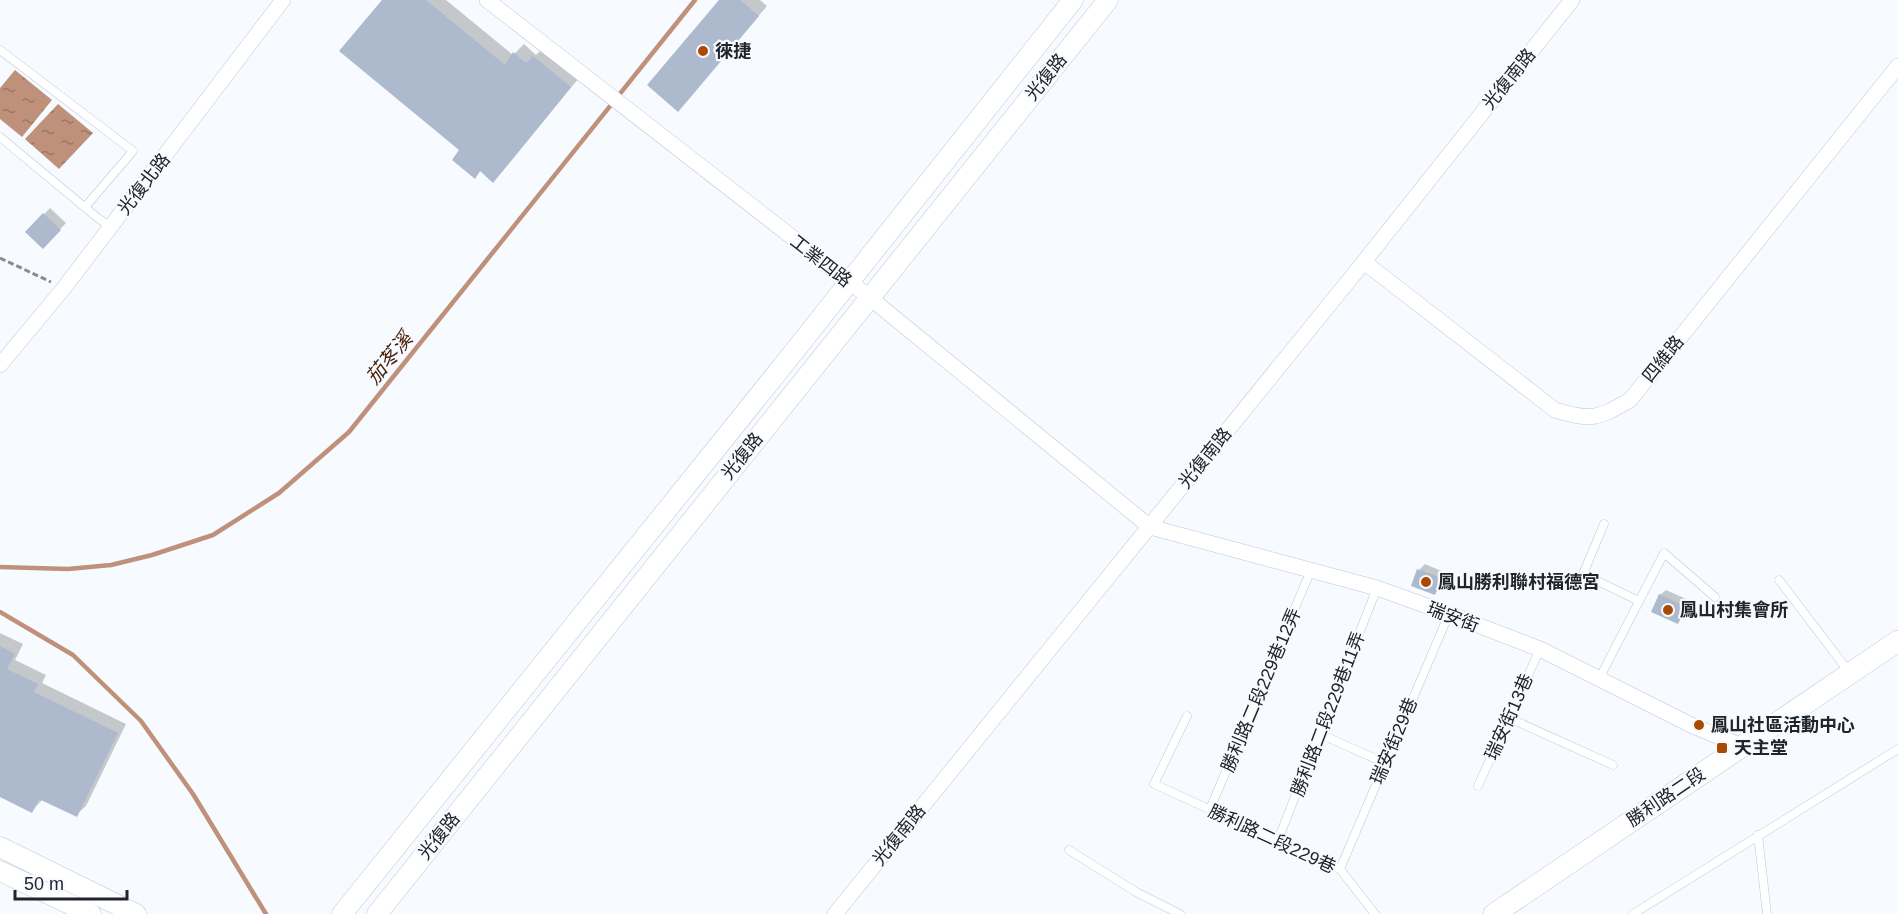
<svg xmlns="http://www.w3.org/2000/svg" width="1898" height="914" font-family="Arial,'Noto Sans TC',sans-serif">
<defs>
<pattern id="water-ripples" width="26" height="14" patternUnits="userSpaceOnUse" patternTransform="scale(1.5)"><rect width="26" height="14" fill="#bf917b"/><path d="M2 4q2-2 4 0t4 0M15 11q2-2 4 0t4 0" fill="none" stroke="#9b7665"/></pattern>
</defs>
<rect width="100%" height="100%" fill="#f7fafe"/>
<!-- water -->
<g fill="url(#water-ripples)">
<polygon points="15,70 52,100 22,137 0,119 0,88"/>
<polygon points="58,104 93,133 59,169 25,139"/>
</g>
<!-- shadow -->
<g fill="#0003">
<polygon points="384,0 446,0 513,55 524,44 536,55 543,48 579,78 502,172 481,170 475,177"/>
<polygon points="721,0 760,0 767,6 687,101"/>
<polygon points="50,208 66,223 43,247 27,232"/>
<polygon points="1425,564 1446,573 1440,588 1434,594 1419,570"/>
<polygon points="1666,590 1691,601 1683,617 1677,623 1660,595"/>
<polygon points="0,633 23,644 15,660 46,675 42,683 126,724 86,806 76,815 43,799 32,811 0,795"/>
</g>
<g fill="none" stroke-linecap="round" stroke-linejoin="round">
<!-- stream -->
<g stroke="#bf917b" stroke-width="4.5">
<polyline points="0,567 68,569 111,565 152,555 213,535 279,493 349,432 695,0"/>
<polyline points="0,612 73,655 141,721 193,794 266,914"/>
</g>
</g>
<!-- building -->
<g fill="#adb9cd">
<polygon points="382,0 426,0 505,65 513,52 526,63 533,56 571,87 493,183 480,171 475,179 452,160 459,150 339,51"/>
<polygon points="719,0 740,0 759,16 678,112 647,85"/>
<polygon points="43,213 61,230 43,249 25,232"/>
<polygon points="1417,569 1442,578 1435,595 1411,586"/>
<polygon points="1659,594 1686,607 1678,624 1651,612"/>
<polygon points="0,646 15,654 7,669 38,684 34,692 118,733 77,817 39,799 32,813 0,797"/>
</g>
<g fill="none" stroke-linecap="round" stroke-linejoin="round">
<defs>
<g id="service">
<polyline points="0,50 133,151 85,207"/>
<polyline points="0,137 99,219 111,227"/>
<polyline points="1604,524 1583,574 1639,601"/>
<polyline points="1779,580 1849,672"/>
<polyline points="1599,679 1664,553 1715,597"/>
<polyline points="1187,716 1154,784 1340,869 1375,914"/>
<polyline points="1509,718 1613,765"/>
<polyline points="1320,734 1385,763"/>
<polyline points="1478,786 1540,649"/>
<polyline points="1210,809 1311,570"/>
<polyline points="1758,835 1767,914"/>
<polyline points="1278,840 1377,588"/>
<polyline points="1069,850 1136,892 1180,914"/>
<polyline points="1340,869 1449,614"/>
<polyline points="1633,914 1898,749"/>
</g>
<g id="minor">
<polyline points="487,0 869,297 1150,527 1377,588 1449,614 1540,649 1691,725 1741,746"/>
<path d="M1364 262 1555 410C1592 421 1597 419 1630 400L1898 66"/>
<polyline points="0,365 64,288 283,0"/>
<polyline points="835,914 1355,273 1572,0"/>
</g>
<g id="tertiary">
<polyline points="0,847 136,914"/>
<polyline points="0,871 91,914"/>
<polyline points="342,914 785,363 1073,0"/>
<polyline points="377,914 1108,0"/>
</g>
<polyline id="secondary" points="1494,914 1898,641"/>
</defs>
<!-- service casing -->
<use href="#service" stroke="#bbc7db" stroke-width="9"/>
<!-- minor casing -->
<use href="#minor" stroke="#bbc7db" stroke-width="16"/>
<!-- tertiary casing -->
<use href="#tertiary" stroke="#bbc7db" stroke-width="21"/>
<!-- secondary casing -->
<use href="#secondary" stroke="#bbc7db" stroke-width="22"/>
<!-- path -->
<polyline stroke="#888c92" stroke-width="3" stroke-dasharray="6 3" stroke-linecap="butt" points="0,258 51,282"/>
<!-- service -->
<use href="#service" stroke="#fff" stroke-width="8"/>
<!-- minor -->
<use href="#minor" stroke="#fff" stroke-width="15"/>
<!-- tertiary -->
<use href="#tertiary" stroke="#fff" stroke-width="20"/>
<!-- secondary -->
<use href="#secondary" stroke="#fff" stroke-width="21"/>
</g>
<!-- markers -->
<g fill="#ab4a03" stroke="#f7fafe" stroke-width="2">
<circle cx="703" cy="51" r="6"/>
<circle cx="1426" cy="582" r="6"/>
<circle cx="1668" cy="610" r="6"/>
<circle cx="1699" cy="725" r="6"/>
<rect x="1716" y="742" width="12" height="12" rx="3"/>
</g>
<g text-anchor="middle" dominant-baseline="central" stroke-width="4.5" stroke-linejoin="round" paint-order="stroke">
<!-- poi labels -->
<g font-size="18" font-weight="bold" fill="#20252c" stroke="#f7fafe" text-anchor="start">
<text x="715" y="51">徠捷</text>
<text x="1438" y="582">鳳山勝利聯村福德宮</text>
<text x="1680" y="610">鳳山村集會所</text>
<text x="1711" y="725">鳳山社區活動中心</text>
<text x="1734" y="748">天主堂</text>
</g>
<!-- street labels -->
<g font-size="18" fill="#20252c" stroke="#f7fafe">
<text transform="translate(1046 77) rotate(-51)">光復路</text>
<text transform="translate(1509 79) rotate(-51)">光復南路</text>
<text transform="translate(144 184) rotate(-52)">光復北路</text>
<text transform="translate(821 261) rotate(38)">工業四路</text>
<text transform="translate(1663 359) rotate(-51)">四維路</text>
<text transform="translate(742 456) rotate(-51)">光復路</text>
<text transform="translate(1205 458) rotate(-51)">光復南路</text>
<text transform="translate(1453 617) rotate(21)">瑞安街</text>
<text transform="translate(1261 690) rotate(-67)">勝利路二段229巷12弄</text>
<text transform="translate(1328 714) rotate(-69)">勝利路二段229巷11弄</text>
<text transform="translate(1509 717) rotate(-66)">瑞安街13巷</text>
<text transform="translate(1394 741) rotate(-67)">瑞安街29巷</text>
<text transform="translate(1666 797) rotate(-34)">勝利路二段</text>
<text transform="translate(899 835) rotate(-51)">光復南路</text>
<text transform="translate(439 836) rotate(-51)">光復路</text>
<text transform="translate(1272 839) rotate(25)">勝利路二段229巷</text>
</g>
<!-- water labels -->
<g font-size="20" font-style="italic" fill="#471c03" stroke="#f7fafe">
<text transform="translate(389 358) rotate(-51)">茄苳溪</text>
</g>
</g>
<!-- scale -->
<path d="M15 890v9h112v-9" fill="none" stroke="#20252c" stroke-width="3"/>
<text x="24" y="890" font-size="18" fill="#20252c" stroke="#f7fafe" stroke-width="4.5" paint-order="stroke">50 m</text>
</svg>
